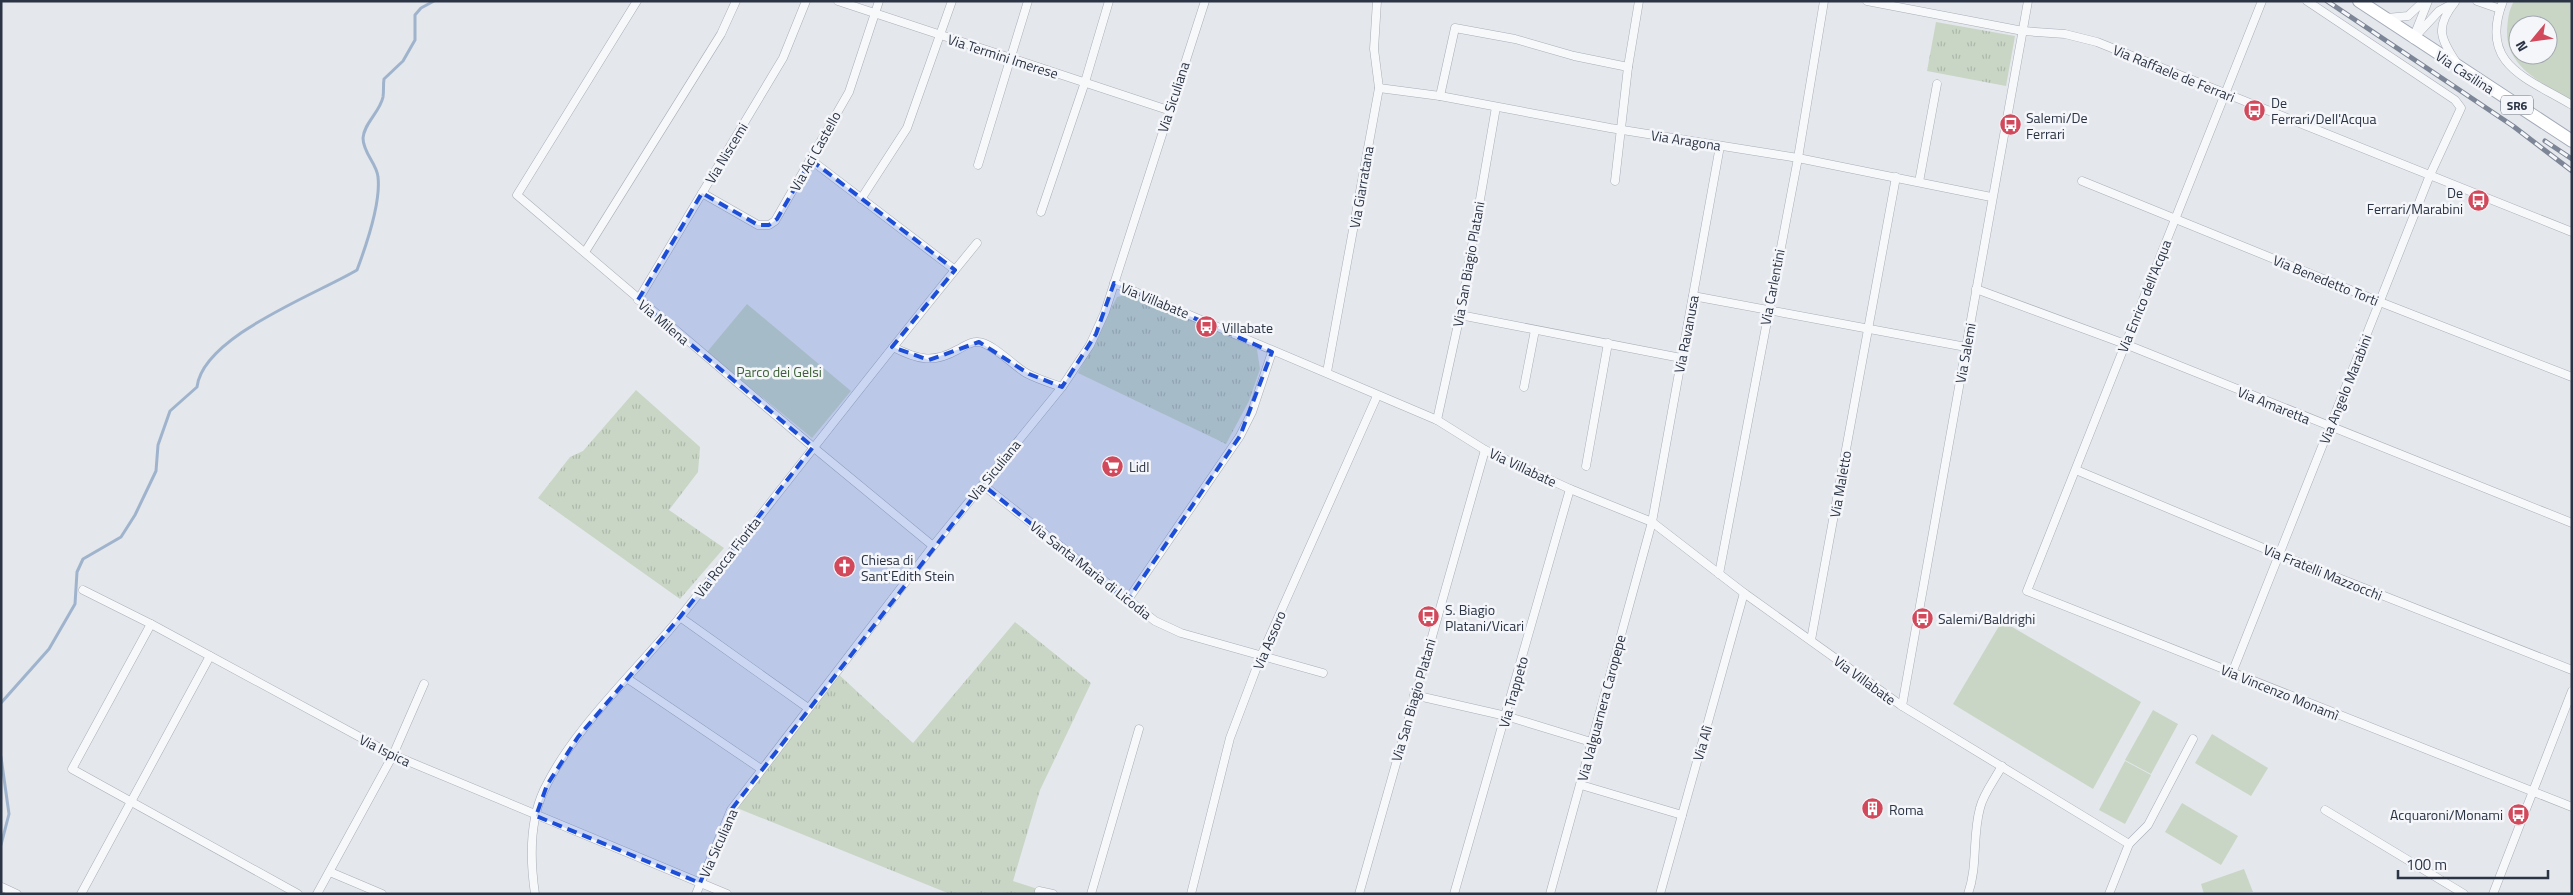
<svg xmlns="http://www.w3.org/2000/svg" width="2573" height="895" font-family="'Titillium Web',sans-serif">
<defs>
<pattern id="grass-tufts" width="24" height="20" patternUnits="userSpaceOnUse" patternTransform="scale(1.25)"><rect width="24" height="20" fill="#c9d6c5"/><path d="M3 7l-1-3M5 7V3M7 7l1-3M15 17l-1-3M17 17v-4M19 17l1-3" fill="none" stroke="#adb8ab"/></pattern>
</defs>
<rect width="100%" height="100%" fill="#e4e7ec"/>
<!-- grass -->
<g fill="url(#grass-tufts)">
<polygon points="1936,22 2015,36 2006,86 1927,71"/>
<polygon points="1132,293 1257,349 1260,369 1249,401 1226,444 1078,373 1117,297"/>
<polygon points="636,390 700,447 698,472 669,510 724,548 680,599 538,498 570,457 583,451"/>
<polygon points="1015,622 1091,683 1040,790 1013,881 1053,894 950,894 737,808 761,769 836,672 913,743"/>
</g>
<!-- park -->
<g fill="#c9d6c5" fill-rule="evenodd">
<path d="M2514 1H2572V101C2545 84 2506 68 2507 31 2508 19 2508 12 2514 1ZM2518 25H2548V55H2518Z"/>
<polygon points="747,304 851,391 812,438 707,352"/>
<polygon points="2002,621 2141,702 2093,789 1953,704"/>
<polygon points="2153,710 2178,724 2151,774 2125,760"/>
<polygon points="2212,734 2268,768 2251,796 2195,763"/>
<polygon points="2125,761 2151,775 2125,824 2099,810"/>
<polygon points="2182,803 2238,836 2221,865 2165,832"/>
<polygon points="2244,869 2253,892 2204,894 2201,884"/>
</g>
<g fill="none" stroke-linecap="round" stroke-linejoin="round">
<!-- stream -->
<g stroke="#9fb4cc" stroke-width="3">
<path d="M1 703 49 649 75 604 77 572 83 559 121 537 135 515 156 471 158 445 170 411 197 387C203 336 317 294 357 270 366 246 381 203 378 177 377 164 363 153 363 138 364 123 380 112 383 97 384 91 383 85 384 79L403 61 415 40V15L421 8 434 1"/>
<polyline points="1,757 9,814 1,845"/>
</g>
<defs>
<g id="street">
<polyline points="637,1 517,195 813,447 933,546"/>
<polyline points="838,1 1168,110"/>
<polyline points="1867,1 2023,31 2065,34 2097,42 2572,232"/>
<polyline points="2262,1 2027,591 2572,807"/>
<polyline points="2477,1 2500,9"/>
<path d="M2503 1C2478 65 2527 78 2572 105"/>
<path d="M2455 2C2435 27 2440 38 2456 62"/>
<polyline points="2387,18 2408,16 2424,1"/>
<polyline points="2414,36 2428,1"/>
<polyline points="2413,39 2439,11 2454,3"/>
<polyline points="1379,88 1440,96 1610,128 1798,158 1991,197"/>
<polyline points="1440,96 1455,28 1515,39 1574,56 1628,67"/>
<polyline points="811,160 955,270"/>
<polyline points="978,165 1028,1"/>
<polyline points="1615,181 1628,67 1639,1"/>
<polyline points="2082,181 2380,302 2572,377"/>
<polyline points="1919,182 1937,84"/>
<polyline points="702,193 758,225 769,225 775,221 849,92 879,1"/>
<polyline points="861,199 907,128 952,1"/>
<polyline points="1041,212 1085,82 1109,1"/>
<polyline points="585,252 721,34 736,1"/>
<polyline points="1114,283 1437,420 1485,450 1570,489 1652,522 1744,593 1902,706 2129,844"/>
<polyline points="1976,289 2125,344 2572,523"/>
<polyline points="1693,296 1966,347"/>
<polyline points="638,300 783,58 806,1"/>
<polyline points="1460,315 1681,358"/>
<path d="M893 347C916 359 933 364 957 350 964 347 970 341 978 342 991 342 1014 366 1026 373 1037 379 1050 383 1062 387"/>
<polyline points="1327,372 1379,88 1374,49 1377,1"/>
<polyline points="1524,387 1535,330"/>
<polyline points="1437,420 1460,315 1496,107"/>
<polyline points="1586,466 1608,343"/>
<polyline points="2076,470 2280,555 2572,670"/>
<polyline points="983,485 1155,621 1181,633 1323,673"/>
<polyline points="1719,574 1798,158 1824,1"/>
<polyline points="83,590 151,624 393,755 727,894"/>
<polyline points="1127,601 1240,436 1252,412 1272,352"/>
<polyline points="680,617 808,708"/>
<polyline points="151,624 72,769 298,894"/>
<polyline points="1811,640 1896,177"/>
<polyline points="2232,673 2430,175 2461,108 2455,100 2307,1"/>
<polyline points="628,679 761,769"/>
<polyline points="1414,695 1506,716 1591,742"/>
<polyline points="1902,706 2028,1"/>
<polyline points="1581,785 1682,815"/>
<polyline points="2325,810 2464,894"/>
<polyline points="330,872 382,894"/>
<polyline points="2,887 17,894"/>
<polyline points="1039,891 1053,894"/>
<polyline points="81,894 210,656"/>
<polyline points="317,894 393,755 424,684"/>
<path d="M535 894C530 860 529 822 544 790 574 727 637 671 681 616 780 492 876 366 977 243"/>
<polyline points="696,894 731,810 933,546 1062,387 1090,345 1105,312 1205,1"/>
<polyline points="1091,894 1139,729"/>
<polyline points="1191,894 1230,738 1261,656 1377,396"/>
<polyline points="1359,894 1485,450"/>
<polyline points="1454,894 1570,489"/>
<polyline points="1550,894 1652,522 1720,146"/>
<polyline points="1660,894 1744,593"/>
<path d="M1968 894C1978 866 1972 837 1980 808 1983 794 1995 779 2002 766"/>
<polyline points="2109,894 2129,844 2148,825 2193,739"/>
<polyline points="2493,894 2572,691"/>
</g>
<polyline id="primary" points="2359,1 2572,141"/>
</defs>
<!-- street casing -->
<use href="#street" stroke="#a9aeb7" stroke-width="9"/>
<!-- primary casing -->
<use href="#primary" stroke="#a3abb8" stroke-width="14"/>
<!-- street -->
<use href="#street" stroke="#f7f8fa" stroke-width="8"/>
<!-- primary -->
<use href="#primary" stroke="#fff" stroke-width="12"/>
<defs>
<g id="rail">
<polyline points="2327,1 2513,126 2572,171"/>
<polyline points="2545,141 2572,159"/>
</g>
</defs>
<!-- rail casing -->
<use href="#rail" stroke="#7d8696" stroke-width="5"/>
<!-- rail -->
<use href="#rail" stroke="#f4f6f9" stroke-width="3" stroke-dasharray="9" stroke-linecap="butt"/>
</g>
<!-- marked area -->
<path fill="#1d4ed8" fill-opacity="0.2" stroke="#1d4ed8" stroke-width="4" stroke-dasharray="10 6" stroke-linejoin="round" d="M811 160 955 270 892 347 929 360 979 342 1029 374 1062 387 1096 334 1114 283 1272 352 1240 436 1127 601 983 485 731 810 700 883 536 816 547 785 578 737 680 617 813 447 638 300 702 193 758 225H769L777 219Z"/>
<!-- icons -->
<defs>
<symbol id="bus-disc" viewBox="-11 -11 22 22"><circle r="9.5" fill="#d1495b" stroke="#f4f6f9"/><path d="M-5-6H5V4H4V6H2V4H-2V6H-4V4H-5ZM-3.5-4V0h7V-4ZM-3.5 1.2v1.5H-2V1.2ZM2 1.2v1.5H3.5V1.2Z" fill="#fff"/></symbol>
<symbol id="supermarket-disc" viewBox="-11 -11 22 22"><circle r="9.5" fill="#d1495b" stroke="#f4f6f9"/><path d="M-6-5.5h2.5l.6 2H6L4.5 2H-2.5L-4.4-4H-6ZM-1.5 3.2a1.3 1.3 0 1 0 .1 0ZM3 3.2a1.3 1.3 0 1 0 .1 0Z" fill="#fff"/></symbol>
<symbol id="church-disc" viewBox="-11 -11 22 22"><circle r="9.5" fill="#d1495b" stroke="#f4f6f9"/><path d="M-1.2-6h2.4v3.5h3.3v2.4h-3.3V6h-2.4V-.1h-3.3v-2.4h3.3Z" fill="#fff"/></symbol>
<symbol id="building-disc" viewBox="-11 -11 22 22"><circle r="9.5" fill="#d1495b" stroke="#f4f6f9"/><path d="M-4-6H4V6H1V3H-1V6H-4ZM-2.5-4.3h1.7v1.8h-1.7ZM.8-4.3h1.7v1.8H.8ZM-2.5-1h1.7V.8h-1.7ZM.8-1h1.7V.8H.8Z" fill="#fff"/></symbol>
</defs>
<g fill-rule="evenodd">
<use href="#bus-disc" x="2242" y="98" width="25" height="25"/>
<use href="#bus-disc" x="1998" y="112" width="25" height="25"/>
<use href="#bus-disc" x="2466" y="188" width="25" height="25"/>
<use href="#bus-disc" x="1194" y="314" width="25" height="25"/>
<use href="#supermarket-disc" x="1100" y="454" width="25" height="25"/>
<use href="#church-disc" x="832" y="554" width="25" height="25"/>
<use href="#bus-disc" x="1416" y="604" width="25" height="25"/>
<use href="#bus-disc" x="1910" y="606" width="25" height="25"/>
<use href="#building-disc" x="1860" y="796" width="25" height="25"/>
<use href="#bus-disc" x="2506" y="802" width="25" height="25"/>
</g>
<g text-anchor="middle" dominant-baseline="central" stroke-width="5" stroke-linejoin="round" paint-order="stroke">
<!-- shield labels -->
<rect fill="#f4f6f9" stroke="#676e7b" stroke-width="1" x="2501" y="95.5" width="32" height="19" rx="4"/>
<g font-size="12" font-weight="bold" fill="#2b3445">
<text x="2517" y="105">SR6</text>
</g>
<!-- street labels -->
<g font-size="14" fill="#2b3445" stroke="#f4f6f9">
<text transform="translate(1003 56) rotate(18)">Via Termini Imerese</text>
<text transform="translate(2465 72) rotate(33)">Via Casilina</text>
<text transform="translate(2174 73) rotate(22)">Via Raffaele de Ferrari</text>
<text transform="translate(1173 97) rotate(-72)">Via Siculiana</text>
<text transform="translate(1686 140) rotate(9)">Via Aragona</text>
<text transform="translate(815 151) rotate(-61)">Via Aci Castello</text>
<text transform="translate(726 153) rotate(-59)">Via Niscemi</text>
<text transform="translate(1361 187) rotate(-80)">Via Giarratana</text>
<text transform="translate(1468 264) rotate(-80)">Via San Biagio Platani</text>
<text transform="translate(2326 280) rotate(22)">Via Benedetto Torti</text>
<text transform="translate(1772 287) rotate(-79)">Via Carlentini</text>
<text transform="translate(2144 296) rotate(-68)">Via Enrico dell'Acqua</text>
<text transform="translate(1155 300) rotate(22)">Via Villabate</text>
<text transform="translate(664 322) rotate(40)">Via Milena</text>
<text transform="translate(1686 334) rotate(-79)">Via Ravanusa</text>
<text transform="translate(1965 353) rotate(-80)">Via Salemi</text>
<text transform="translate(2345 389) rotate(-68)">Via Angelo Marabini</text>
<text transform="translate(2274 405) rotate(22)">Via Amaretta</text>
<text transform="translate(1523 467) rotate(25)">Via Villabate</text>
<text transform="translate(994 470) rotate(-51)">Via Siculiana</text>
<text transform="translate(1840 484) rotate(-80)">Via Maletto</text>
<text transform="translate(727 557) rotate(-52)">Via Rocca Fiorita</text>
<text transform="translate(1091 570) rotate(38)">Via Santa Maria di Licodia</text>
<text transform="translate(2323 572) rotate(22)">Via Fratelli Mazzocchi</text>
<text transform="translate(1269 640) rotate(-67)">Via Assoro</text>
<text transform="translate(1865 680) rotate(36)">Via Villabate</text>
<text transform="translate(1513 692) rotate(-74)">Via Trappeto</text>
<text transform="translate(2280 692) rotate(22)">Via Vincenzo Monamì</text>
<text transform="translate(1413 700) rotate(-74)">Via San Biagio Platani</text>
<text transform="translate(1601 708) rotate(-75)">Via Valguarnera Caropepe</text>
<text transform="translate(1702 743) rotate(-74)">Via Alì</text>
<text transform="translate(385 750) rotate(26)">Via Ispica</text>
<text transform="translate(718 843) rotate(-66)">Via Siculiana</text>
</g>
<!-- poi labels -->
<g font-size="14" fill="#2b3445" stroke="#f4f6f9" text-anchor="start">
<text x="2271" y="102">De<tspan x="2271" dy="16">Ferrari/Dell'Acqua</tspan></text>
<text x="2026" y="117">Salemi/De<tspan x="2026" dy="16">Ferrari</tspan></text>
<text x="2463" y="192" text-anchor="end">De<tspan x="2463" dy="16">Ferrari/Marabini</tspan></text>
<text x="1222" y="327">Villabate</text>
<text x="1129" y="466">Lidl</text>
<text x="861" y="559">Chiesa di<tspan x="861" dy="16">Sant'Edith Stein</tspan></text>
<text x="1445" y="609">S. Biagio<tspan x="1445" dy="16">Platani/Vicari</tspan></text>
<text x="1938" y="618">Salemi/Baldrighi</text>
<text x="1889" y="809">Roma</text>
<text x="2503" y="814" text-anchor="end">Acquaroni/Monami</text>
</g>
<!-- park labels -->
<g font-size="14" fill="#3f6138" stroke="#f4f6f9">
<text x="779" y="371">Parco dei Gelsi</text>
</g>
</g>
<!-- border -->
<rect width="2573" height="895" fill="none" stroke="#2b3445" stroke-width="5"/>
<!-- north arrow -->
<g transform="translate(2533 40) rotate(241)"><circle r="24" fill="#f4f6f9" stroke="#a4a8b1"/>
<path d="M0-4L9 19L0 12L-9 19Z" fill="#d1495b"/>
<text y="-8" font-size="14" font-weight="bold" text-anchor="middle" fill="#2b3445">N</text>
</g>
<!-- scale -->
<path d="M2398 870v8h150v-8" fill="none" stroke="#2b3445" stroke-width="2.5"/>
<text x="2406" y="870" font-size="15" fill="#2b3445" stroke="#f4f6f9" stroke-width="4" paint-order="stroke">100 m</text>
</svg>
